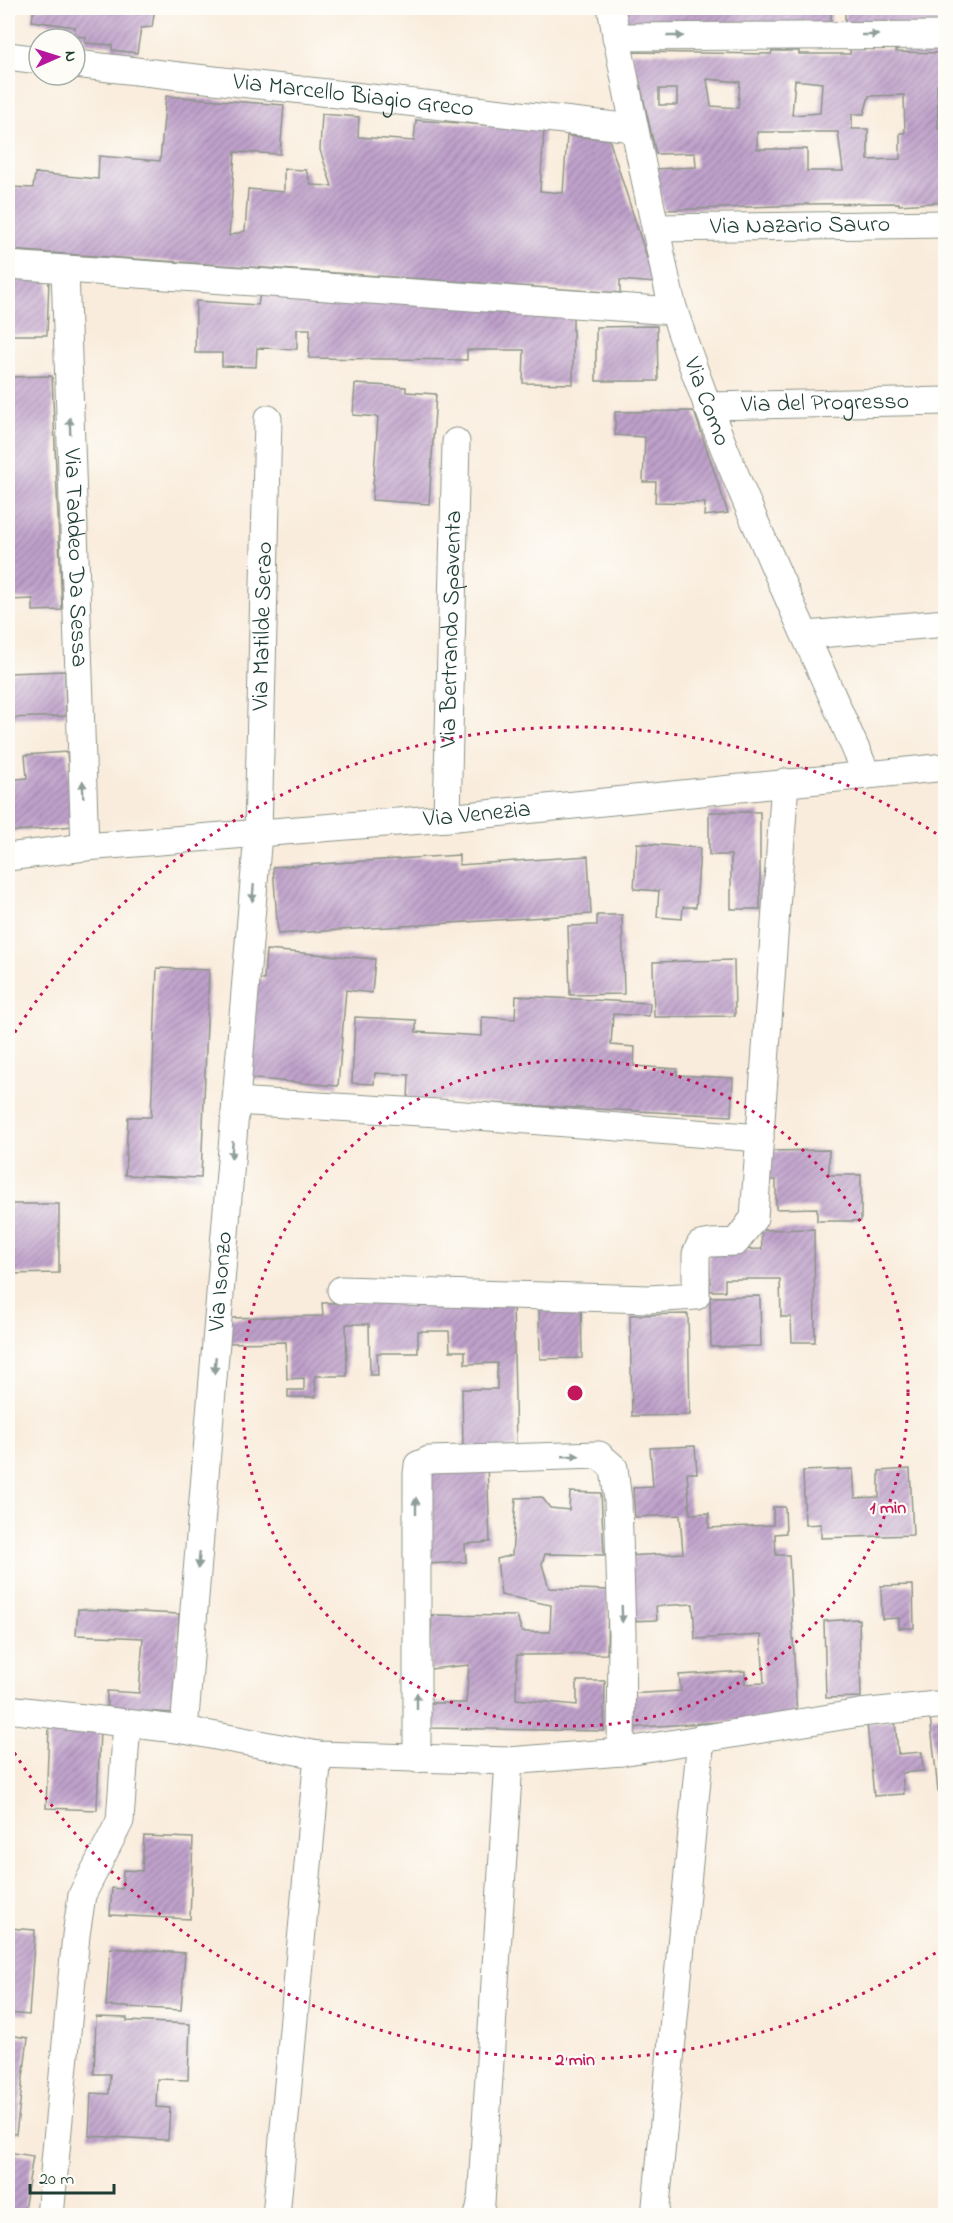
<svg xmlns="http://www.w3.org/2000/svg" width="953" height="2223" font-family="'Indie Flower',sans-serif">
<defs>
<pattern id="building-hatch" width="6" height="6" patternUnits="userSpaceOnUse" patternTransform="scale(1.5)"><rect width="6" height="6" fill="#bfa1cb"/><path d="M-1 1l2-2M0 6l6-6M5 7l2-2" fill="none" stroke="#9b84a6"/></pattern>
</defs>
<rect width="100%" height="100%" fill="#fdfcf7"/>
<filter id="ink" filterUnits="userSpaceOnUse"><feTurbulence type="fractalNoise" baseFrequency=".0167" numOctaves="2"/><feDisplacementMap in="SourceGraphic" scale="12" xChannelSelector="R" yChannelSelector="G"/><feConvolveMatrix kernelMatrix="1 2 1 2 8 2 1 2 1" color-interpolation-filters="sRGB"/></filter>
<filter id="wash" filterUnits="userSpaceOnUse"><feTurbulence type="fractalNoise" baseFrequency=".008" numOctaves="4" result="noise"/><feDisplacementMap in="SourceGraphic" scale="24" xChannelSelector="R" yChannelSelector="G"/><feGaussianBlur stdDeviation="1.35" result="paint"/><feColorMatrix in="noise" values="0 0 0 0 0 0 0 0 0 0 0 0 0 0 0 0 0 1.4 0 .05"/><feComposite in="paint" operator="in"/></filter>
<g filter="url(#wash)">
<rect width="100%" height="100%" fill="#f9ecdc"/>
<g id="blocks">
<!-- building -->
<g fill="url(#building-hatch)" fill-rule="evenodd">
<polygon points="34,8 155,8 152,27 141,28 137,53 112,50 112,45 85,43 86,37 74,36 75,27 32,21"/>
<polygon points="622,8 831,8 831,27 627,28"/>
<rect x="845" y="8" width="101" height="18"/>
<path d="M850 49H896V52L946 53V85H937L938 129H946V202L899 205V203L805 204V205L664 210 655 169 696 167 695 153 656 154 638 75H636L631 52 771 54 772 51H799V54H850ZM707 79 740 82 738 108 711 106ZM795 80 822 83 820 113 792 115ZM659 89H677V105H659ZM904 95 905 133H900V159L868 160V129H852V114H864L869 96ZM757 132H838L843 171H807V149H757Z"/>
<polygon points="166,96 284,105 280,154 235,152 229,236 245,231 248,189 284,192 284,169 306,170 311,185 332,186 320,150 322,114 359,117 358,137 414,141 416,120 544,129 540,191 563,193 567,136 609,139 655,283 620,280 620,293 8,250 8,187 33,188 35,173 98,179 99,156 160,161"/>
<polygon points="8,278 49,279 47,335 8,335"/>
<polygon points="260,294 573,312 573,384 523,383 524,350 467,350 467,360 309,358 310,329 297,329 297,349 257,348 256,367 222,366 222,353 195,353 196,301 258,305"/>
<polygon points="657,326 658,381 596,381 596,327"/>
<polygon points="52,376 62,610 33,611 33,599 8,600 8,586 9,586 8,377"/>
<polygon points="355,384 406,387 406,392 436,394 429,504 372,500 378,417 353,415"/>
<polygon points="694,411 728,513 704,516 705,503 655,502 656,482 643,482 645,437 615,435 615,412"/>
<polygon points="65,671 66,716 8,718 8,673"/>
<polygon points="67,752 73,826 8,832 8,780 27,778 25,755"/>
<polygon points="709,812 760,812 760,909 731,909 731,855 709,855"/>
<polygon points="637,843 700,848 696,907 683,907 682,919 657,917 659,891 634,889"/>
<polygon points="459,855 459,865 588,856 591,914 278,934 273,867"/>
<polygon points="597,915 622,915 624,994 570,995 568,926 597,925"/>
<polygon points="266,950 375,959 372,993 346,990 338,1086 243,1078 252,978 264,980"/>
<polygon points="734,960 735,1016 654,1017 653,962"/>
<polygon points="157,968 209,970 201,1178 125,1175 128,1117 151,1117"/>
<polygon points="516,996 650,1003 649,1016 613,1014 611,1045 635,1047 634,1066 677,1069 677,1075 733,1078 731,1116 408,1099 409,1075 375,1073 374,1084 352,1083 355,1017 416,1020 416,1032 482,1036 482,1017 515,1019"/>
<polygon points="829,1150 829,1175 861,1175 861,1221 817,1221 817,1208 776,1209 776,1180 768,1180 768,1151"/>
<polygon points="8,1204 59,1204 59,1273 8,1274"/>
<polygon points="814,1229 815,1342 792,1342 791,1317 781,1317 780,1279 725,1279 725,1291 710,1291 709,1250 762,1249 761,1230"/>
<polygon points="760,1296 761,1346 711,1347 710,1297"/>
<polygon points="513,1302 516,1448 463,1449 462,1389 497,1389 497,1363 465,1364 465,1351 450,1351 449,1331 418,1331 418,1353 377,1353 378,1375 370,1375 369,1324 346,1324 347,1376 315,1376 316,1397 288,1397 288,1390 304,1390 304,1378 287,1379 286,1342 226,1343 225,1318 323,1316 322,1303"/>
<polygon points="581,1302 582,1358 540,1359 539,1303"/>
<polygon points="688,1314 690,1415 632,1416 630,1315"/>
<polygon points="695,1446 697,1473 687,1473 690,1514 709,1513 709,1528 773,1525 773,1507 785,1507 786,1533 775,1534 776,1555 789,1555 797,1717 628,1728 626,1694 681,1691 679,1675 745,1671 745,1684 764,1683 761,1635 695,1639 693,1604 656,1606 657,1620 629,1621 626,1556 683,1553 680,1515 635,1517 633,1488 653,1487 650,1448"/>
<polygon points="487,1465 490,1542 465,1544 466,1562 426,1564 422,1468"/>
<polygon points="853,1469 855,1498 879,1497 879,1471 910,1469 913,1535 821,1538 821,1524 805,1525 803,1471"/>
<polygon points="570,1492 601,1493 604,1555 545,1554 542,1564 549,1588 608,1590 607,1654 517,1655 516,1699 577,1705 577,1681 605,1681 604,1731 429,1728 430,1703 466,1703 469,1665 430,1669 431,1615 517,1616 522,1632 550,1632 551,1605 501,1595 497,1559 512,1555 516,1498 542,1497 550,1508 569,1510"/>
<polygon points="913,1585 914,1628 899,1628 899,1618 882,1619 881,1586"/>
<polygon points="78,1609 179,1614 174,1713 107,1709 107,1691 139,1693 143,1638 76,1635"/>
<polygon points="859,1619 861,1697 826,1698 824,1621"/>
<polygon points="946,1715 946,1790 938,1791 930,1716"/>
<polygon points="895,1721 898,1754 922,1752 923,1771 902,1773 904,1794 874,1796 867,1723"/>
<polygon points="49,1727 100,1729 97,1810 46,1808"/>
<polygon points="144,1836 193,1838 190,1919 110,1915 112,1888 122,1889 123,1870 142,1871"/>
<polygon points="8,1928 35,1930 29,2015 8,2013"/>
<polygon points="110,1948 185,1953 181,2010 106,2006"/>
<polygon points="96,2017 127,2018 127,2021 190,2024 188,2080 157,2079 156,2107 170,2108 168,2140 89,2136 91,2093 109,2094 110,2074 94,2074"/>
<polygon points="8,2035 28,2038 16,2134 8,2133"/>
<polygon points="8,2152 33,2156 23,2216 8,2216"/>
</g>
</g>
</g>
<g filter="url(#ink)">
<use href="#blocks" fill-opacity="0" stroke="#8c9488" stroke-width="1.5"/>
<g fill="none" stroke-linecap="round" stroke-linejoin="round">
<defs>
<g id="street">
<path id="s1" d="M611 8C625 80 639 153 655 226 662 255 666 286 675 314 727 473 801 622 867 775"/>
<polyline points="616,37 946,35"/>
<polyline points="8,56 39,60"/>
<path id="s2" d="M75 64 633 128"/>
<path id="s3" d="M656 228 946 224"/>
<polyline points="8,265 674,311"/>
<path id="s4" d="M65 270 85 847"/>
<path id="s5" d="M707 406 946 401"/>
<polyline points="807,635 946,623"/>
<path id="s6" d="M447 818 456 442"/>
<path id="s7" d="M8 857 85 847 447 818 946 767"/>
<polyline points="236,1101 438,1113 760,1138"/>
<polyline points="341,1290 649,1299 696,1296 696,1254 700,1245 711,1243 736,1242 754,1218 785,782"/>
<polyline points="8,1709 184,1730 318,1755 509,1761 621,1752 860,1713 946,1704"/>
<path id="s8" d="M184 1730 258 834 268 419"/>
<polyline points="417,1759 417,1474 418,1465 429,1460 599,1455 614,1468 618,1501 622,1633 621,1752"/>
<polyline points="50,2216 76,1935 82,1895 120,1821 127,1723"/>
<polyline points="276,2216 318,1755"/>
<polyline points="478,2216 481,2203 509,1761"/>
<polyline points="655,2216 701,1738"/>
</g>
</defs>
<!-- street casing -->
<use href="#street" stroke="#8c9488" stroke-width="29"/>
<!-- street -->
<use href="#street" stroke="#fff" stroke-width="27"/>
</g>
<!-- one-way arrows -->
<defs><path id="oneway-solid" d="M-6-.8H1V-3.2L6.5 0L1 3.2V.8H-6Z" transform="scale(1.5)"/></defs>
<g fill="#8f9e9a">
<use href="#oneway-solid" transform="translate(870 35)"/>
<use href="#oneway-solid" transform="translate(675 36)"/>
<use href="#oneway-solid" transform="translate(70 426) rotate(-92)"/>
<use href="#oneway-solid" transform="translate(83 789) rotate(-92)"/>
<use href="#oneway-solid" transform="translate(253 893) rotate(95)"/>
<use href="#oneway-solid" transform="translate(232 1150) rotate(95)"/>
<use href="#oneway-solid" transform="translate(215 1365) rotate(95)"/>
<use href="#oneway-solid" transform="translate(571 1456) rotate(-2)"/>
<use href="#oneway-solid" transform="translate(416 1506) rotate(-90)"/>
<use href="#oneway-solid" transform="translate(199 1560) rotate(95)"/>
<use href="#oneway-solid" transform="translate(622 1614) rotate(88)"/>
<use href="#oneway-solid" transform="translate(417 1701) rotate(-90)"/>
</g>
</g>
<!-- distance rings -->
<g fill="none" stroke="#c2185b" stroke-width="3" stroke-dasharray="3 6">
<circle cx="575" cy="1393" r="333"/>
<path d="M943 1948A666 666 0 0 1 10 1746M10 1040A666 666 0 0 1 943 838"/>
</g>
<g text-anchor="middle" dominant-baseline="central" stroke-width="4.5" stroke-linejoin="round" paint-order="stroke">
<!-- street labels -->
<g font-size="24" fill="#1f3d34" stroke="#fdfcf7">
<text stroke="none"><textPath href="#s2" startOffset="280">Via Marcello Biagio Greco</textPath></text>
<text stroke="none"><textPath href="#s3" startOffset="144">Via Nazario Sauro</textPath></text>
<text stroke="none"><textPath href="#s1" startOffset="406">Via Como</textPath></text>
<text stroke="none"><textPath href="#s5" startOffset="118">Via del Progresso</textPath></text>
<text stroke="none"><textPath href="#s4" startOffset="288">Via Taddeo Da Sessa</textPath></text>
<text stroke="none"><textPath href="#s8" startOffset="1107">Via Matilde Serao</textPath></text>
<text stroke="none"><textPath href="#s6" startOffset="189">Via Bertrando Spaventa</textPath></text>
<text stroke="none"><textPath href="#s7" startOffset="471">Via Venezia</textPath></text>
<text stroke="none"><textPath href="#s8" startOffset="450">Via Isonzo</textPath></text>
</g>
</g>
<circle cx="575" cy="1393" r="9" fill="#c2185b" stroke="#fdfcf7" stroke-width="3"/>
<g font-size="18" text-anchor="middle" font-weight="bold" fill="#c2185b" stroke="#fdfcf7" stroke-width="4.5" stroke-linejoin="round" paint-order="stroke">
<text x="888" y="1513">1 min</text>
<text x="575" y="2065">2 min</text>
</g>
<!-- margin -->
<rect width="953" height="2223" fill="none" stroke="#fdfcf7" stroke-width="30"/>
<!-- north arrow -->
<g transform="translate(57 57) rotate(87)"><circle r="28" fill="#fdfcf7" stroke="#a4b0a9" stroke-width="1.5"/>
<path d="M0-4.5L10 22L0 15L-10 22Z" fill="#b5179e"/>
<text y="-9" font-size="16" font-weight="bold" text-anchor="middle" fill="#1f3d34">N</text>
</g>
<!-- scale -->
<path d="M30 2184v9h84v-9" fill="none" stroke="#1f3d34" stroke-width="3"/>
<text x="39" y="2184" font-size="18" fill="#1f3d34" stroke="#fdfcf7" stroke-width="4.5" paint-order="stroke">20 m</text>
</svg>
